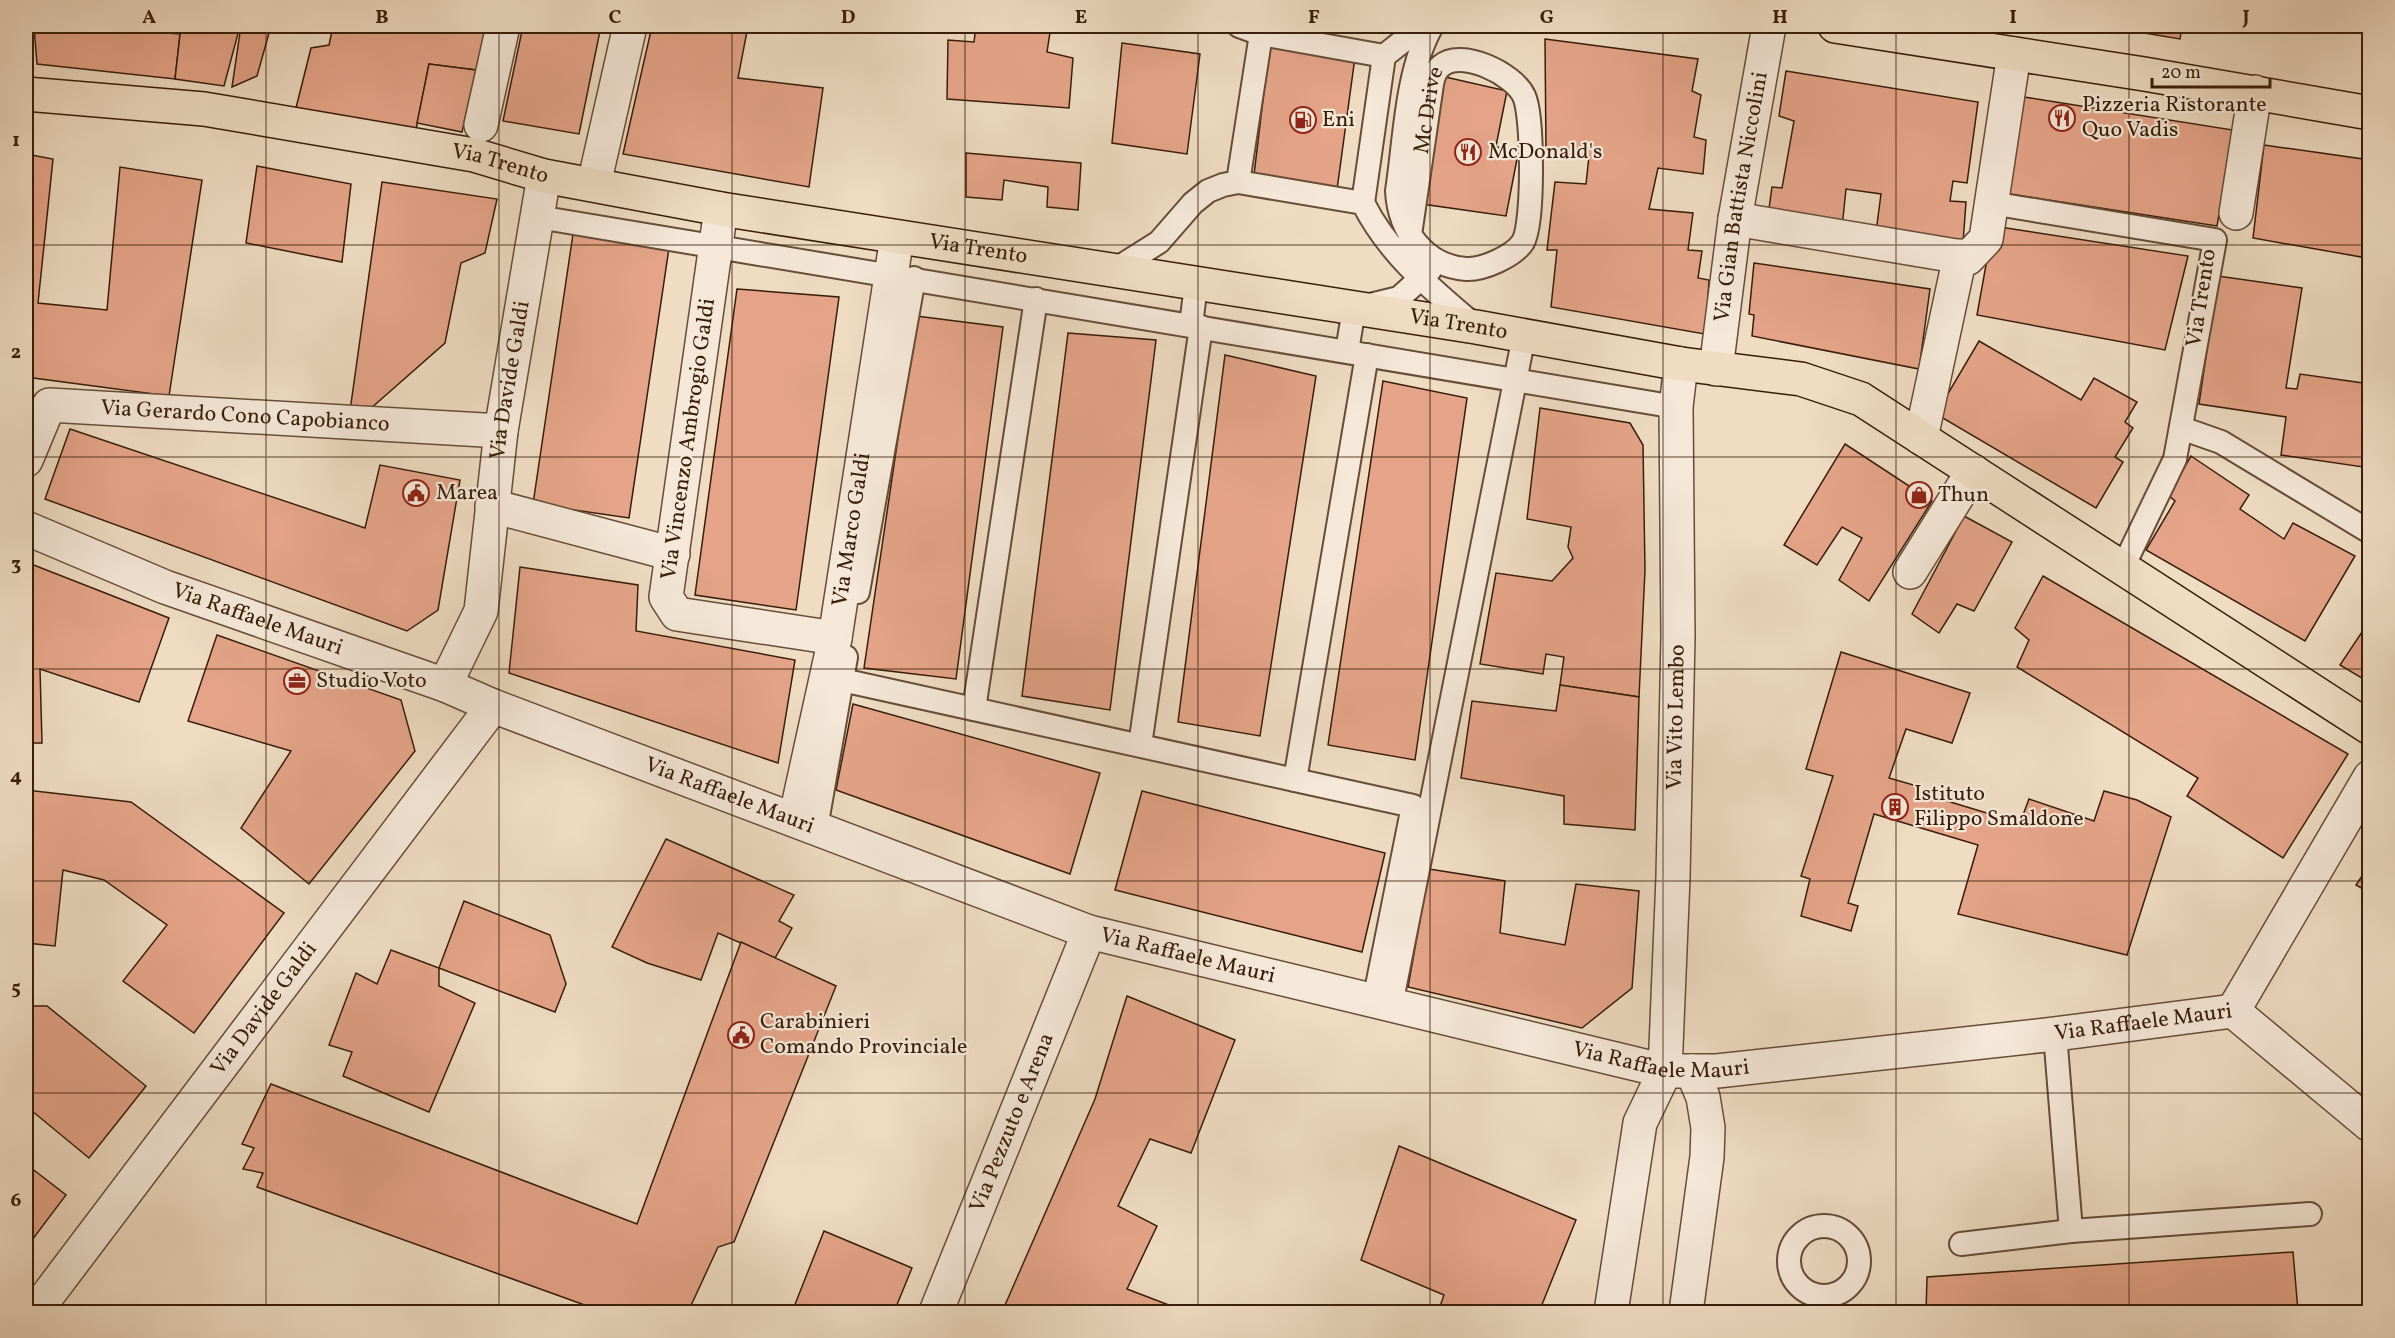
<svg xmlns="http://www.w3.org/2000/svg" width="2395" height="1338" font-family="Vollkorn,serif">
<rect width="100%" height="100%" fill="#efdcc3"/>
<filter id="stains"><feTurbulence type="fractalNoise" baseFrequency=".00333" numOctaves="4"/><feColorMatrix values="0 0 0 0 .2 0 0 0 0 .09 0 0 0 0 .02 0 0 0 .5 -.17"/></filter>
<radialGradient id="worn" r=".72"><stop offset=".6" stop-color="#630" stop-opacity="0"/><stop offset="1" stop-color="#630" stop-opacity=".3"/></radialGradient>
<!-- building -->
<g fill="#e5a489" stroke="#371d09" stroke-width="1.5">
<polygon points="26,26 34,26 32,57 26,57"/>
<polygon points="34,26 83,26 180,34 175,79 37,64"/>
<polygon points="181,26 240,26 224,86 175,79"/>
<polygon points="241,26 271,26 257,76 232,87"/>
<polygon points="333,26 487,26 476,70 429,64 413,145 292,124 311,48 329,45"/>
<polygon points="523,26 601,26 579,134 503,121"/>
<polygon points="652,26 748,26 738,78 823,88 809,187 623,154"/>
<polygon points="976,26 1051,26 1047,52 1073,58 1069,108 947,99 948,40 974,42"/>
<polygon points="2102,26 2182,26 2180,39"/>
<polygon points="1545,39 1698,59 1692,91 1701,95 1694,137 1706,140 1703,174 1658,168 1649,209 1693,213 1688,250 1702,251 1698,278 1709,280 1708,297 1716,299 1710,335 1551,307 1557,250 1547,250 1555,182 1586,184 1589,156 1546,152"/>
<polygon points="1270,42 1355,57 1336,197 1253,183"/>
<polygon points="1122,43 1200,54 1187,154 1112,143"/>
<polygon points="429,64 476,70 462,132 417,123"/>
<polygon points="1786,71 1978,102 1967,183 1953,181 1950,201 1966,202 1963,243 1876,232 1881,194 1846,189 1842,228 1768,216 1772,187 1782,188 1794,121 1779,116"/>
<polygon points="1441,76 1507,91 1496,146 1517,159 1506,216 1422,204"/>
<polygon points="2024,97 2233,130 2217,226 2009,194"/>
<polygon points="2264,145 2370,160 2367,258 2253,238"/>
<polygon points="966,153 1081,163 1078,210 1047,207 1048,187 1004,180 1002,200 966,197"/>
<polygon points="26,154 53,159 38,303 107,310 120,167 202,180 169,396 26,377"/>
<polygon points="257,166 351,184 342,262 246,243"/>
<polygon points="382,182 497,199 485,253 461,263 445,343 370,409 350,411"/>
<polygon points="1993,226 2188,256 2165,350 1977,315"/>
<polygon points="573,234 669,248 629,518 533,504"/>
<polygon points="1754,263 1930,289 1919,369 1752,336 1754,315 1749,314"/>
<polygon points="2218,276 2302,288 2286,388 2297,389 2300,374 2370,384 2370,468 2281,455 2286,417 2199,404"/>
<polygon points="737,289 839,297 796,610 695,595"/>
<polygon points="916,316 1003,327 956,679 864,668"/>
<polygon points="1068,333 1156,340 1110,710 1022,696"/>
<polygon points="1979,341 2081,400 2094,378 2137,402 2125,422 2133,428 2115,457 2123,462 2096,508 1936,414"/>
<polygon points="1225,355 1316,376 1260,736 1178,722"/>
<polygon points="1383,381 1467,398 1415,760 1328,745"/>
<polygon points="1540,408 1630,423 1643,445 1645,570 1639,697 1560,685 1564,657 1546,654 1543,674 1480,664 1496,573 1552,581 1573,558 1568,547 1571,527 1527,519"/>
<polygon points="70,429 365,528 380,465 460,480 438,610 407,631 45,499"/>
<polygon points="1845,444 1932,501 1869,601 1839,580 1862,538 1842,527 1817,565 1784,545"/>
<polygon points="2191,456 2249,495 2240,509 2284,539 2293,523 2355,556 2305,641 2146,550 2175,501 2168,495"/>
<polygon points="1964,516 2012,542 1974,611 1957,604 1939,633 1912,614"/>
<polygon points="26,562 169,618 139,702 40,669 42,743 26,743"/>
<polygon points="520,567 638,585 636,631 795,660 778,763 509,673"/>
<polygon points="2043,576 2348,754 2283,858 2187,796 2198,778 2017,667 2029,640 2015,628"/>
<polygon points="2370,620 2370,683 2340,665"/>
<polygon points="217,635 401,700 415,751 309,884 241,828 291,751 188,721"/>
<polygon points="1841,652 1970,693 1952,743 1906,729 1889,778 1917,786 1917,792 2020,823 2029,799 2094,821 2104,791 2137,800 2171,817 2127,955 1958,914 1978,845 1874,814 1848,903 1858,906 1851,931 1801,916 1810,879 1801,876 1833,776 1806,769"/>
<polygon points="1560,685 1639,697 1635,830 1564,824 1564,796 1461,778 1472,701 1556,711"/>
<polygon points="853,704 1100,773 1070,874 836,790"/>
<polygon points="26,790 131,802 284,913 194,1033 123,981 167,925 104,880 63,870 55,946 26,943"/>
<polygon points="1142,791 1385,853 1362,952 1115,890"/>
<polygon points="666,839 794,895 779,921 792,928 775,958 718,933 701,980 647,963 612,947"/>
<polygon points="2370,864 2370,893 2356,885"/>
<polygon points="1429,869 1505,881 1500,933 1565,945 1576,884 1639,891 1632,988 1582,1028 1408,987"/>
<polygon points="464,901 550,935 566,984 555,1012 439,968"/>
<polygon points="741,942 836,986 734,1242 718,1247 688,1312 604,1312 257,1187 263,1173 243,1169 254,1148 242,1144 271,1084 637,1224"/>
<polygon points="391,950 439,968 439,986 475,1003 429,1112 343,1076 352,1052 329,1045 356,973 377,984"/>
<polygon points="1127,996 1235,1040 1191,1153 1150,1139 1118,1206 1157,1226 1127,1289 1187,1312 1002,1312 1095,1099"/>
<polygon points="26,1006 47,1006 146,1086 89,1158 26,1106"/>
<polygon points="1399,1146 1576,1220 1539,1312 1438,1312 1444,1295 1361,1260"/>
<polygon points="26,1164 66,1195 26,1248"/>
<polygon points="824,1231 912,1268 894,1312 792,1312"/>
<polygon points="2293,1252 2298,1311 2335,1309 2335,1312 1926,1312 1927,1277"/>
</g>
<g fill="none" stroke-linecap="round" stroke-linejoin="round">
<defs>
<g id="service">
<polyline points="1239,26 1261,34 1384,56"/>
<polyline points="1238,182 1261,34"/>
<polyline points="1363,203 1384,56 1422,26"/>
<polyline points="1991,203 2215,240 2175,459 2123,567"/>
<polyline points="538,217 1676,407"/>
<path d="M1113 271 1159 242 1193 203 1208 191 1223 185 1238 182 1363 203C1389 255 1432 289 1475 326"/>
<path id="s1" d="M1419 278C1411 264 1408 252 1410 235L1431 91C1432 82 1433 72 1441 66 1461 48 1514 74 1524 96 1533 115 1534 223 1523 242 1514 256 1483 270 1466 269 1425 266 1399 231 1397 191 1405 139 1406 71 1432 26"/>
<polyline points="1191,325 1196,285"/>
<polyline points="1347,351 1354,309 1399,298 1430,270"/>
<polyline points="1367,355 1295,780 1413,806 1374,1001"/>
<polyline points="2181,428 2221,442 2370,532"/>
<polyline points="858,592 914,278"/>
<polyline points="842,680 1295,780"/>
<polyline points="974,709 1036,299"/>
<polyline points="1140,745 1201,327"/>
<polyline points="816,828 846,657"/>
<polyline points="1391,1005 1524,336"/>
<polyline points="2055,1034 2071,1231"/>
<circle cx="1824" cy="1261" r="35"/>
<polyline points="1961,1244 2071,1231 2310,1214"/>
</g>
<polyline id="pedestrian" points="2236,213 2255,92"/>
<g id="minor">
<polyline points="481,125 503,26"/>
<polyline points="594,184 630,26"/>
<polyline points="721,209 666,597 677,614 835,638"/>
<polyline points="1735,219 1968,258 1986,239 2014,54"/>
<path id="s2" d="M1716 369 1735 219 1769 26"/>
<polyline points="1921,438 1960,256"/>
<path id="s3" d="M26 460 49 405 501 431"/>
<polyline points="492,506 673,554"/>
<path id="s4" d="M26 528 165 587 445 685 493 706 1089 932 1665 1071H1717L2055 1034 2233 1011 2370 1125"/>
<polyline points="1910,572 1973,471"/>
<path id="s5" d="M445 685 481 611 501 431 544 176"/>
<path id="s6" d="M795 820 835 638 897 237"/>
<polyline points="2233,1011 2370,777"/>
<path id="s7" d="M35 1312 493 706"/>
<path id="s8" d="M936 1312 1089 932"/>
<path id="s9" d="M1611 1312 1640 1123 1665 1071 1673 877 1678 636 1676 407 1681 364"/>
<polyline points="1686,1312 1707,1157 1708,1128 1703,1097 1692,1071"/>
</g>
<g id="primary">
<polyline points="1835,26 2144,74 2370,113"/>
<path id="s10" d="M26 94 204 109 474 155 544 176 721 209 1476 327 1681 364 1801 379 1861 399 2370 728"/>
</g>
</defs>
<!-- service casing -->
<use href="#service" stroke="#654d38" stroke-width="26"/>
<!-- pedestrian casing -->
<use href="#pedestrian" stroke="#654d38" stroke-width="36"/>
<!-- minor casing -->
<use href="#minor" stroke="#654d38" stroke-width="36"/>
<!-- primary casing -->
<use href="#primary" stroke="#371d09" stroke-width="36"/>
<!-- service -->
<use href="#service" stroke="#f5e8d8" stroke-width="22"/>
<!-- pedestrian -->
<use href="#pedestrian" stroke="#f5e8d8" stroke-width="33"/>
<!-- minor -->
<use href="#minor" stroke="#f5e8d8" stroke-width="33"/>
<!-- primary -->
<use href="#primary" stroke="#efdcc3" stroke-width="33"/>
</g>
<!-- grid -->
<path fill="none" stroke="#371d09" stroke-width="1.5" stroke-opacity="0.55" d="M266 26V1312M499 26V1312M732 26V1312M965 26V1312M1198 26V1312M1430 26V1312M1663 26V1312M1896 26V1312M2129 26V1312M26 245H2370M26 457H2370M26 669H2370M26 881H2370M26 1093H2370"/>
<!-- icons -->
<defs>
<symbol id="restaurant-ring" viewBox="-11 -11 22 22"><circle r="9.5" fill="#f5e8d8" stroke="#8f2418" stroke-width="1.5"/><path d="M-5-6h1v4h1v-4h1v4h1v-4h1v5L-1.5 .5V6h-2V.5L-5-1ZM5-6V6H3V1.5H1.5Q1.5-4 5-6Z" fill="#8f2418"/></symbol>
<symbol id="fuel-ring" viewBox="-11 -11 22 22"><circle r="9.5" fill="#f5e8d8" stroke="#8f2418" stroke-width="1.5"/><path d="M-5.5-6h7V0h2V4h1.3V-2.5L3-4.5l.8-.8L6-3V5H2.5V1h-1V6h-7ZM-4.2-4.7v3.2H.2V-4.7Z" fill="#8f2418"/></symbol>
<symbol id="civic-ring" viewBox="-11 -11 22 22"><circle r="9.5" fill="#f5e8d8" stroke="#8f2418" stroke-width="1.5"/><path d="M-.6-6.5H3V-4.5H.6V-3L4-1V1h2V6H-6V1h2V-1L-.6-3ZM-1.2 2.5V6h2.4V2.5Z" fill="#8f2418"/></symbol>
<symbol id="shop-ring" viewBox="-11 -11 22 22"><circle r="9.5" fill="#f5e8d8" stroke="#8f2418" stroke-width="1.5"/><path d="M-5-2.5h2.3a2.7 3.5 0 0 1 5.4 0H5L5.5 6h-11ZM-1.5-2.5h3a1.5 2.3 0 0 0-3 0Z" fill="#8f2418"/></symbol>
<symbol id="office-ring" viewBox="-11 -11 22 22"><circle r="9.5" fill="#f5e8d8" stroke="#8f2418" stroke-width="1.5"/><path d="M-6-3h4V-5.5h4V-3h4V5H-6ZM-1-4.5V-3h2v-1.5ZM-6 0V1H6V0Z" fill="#8f2418"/></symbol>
<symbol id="building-ring" viewBox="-11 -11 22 22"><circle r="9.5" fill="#f5e8d8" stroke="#8f2418" stroke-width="1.5"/><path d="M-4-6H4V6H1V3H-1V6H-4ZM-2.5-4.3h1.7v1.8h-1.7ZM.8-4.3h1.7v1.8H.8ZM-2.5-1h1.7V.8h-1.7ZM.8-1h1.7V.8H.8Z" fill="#8f2418"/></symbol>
</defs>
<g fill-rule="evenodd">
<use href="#restaurant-ring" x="2047" y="103" width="30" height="30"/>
<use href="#fuel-ring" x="1288" y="105" width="30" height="30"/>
<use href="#restaurant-ring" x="1453" y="137" width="30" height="30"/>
<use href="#civic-ring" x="401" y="478" width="30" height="30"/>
<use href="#shop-ring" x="1904" y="480" width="30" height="30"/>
<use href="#office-ring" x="282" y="666" width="30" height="30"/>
<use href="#building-ring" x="1880" y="792" width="30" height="30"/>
<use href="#civic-ring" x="726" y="1020" width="30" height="30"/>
</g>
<g text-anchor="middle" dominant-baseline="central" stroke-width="4.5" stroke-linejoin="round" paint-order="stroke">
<!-- poi labels -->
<g font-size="22" fill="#371d09" stroke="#f5e8d8" text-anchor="start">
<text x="2082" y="105">Pizzeria Ristorante<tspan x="2082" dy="25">Quo Vadis</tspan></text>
<text x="1322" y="120">Eni</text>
<text x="1488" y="152">McDonald's</text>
<text x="436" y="493">Marea</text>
<text x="1938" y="495">Thun</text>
<text x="316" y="681">Studio Voto</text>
<text x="1914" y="794">Istituto<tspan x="1914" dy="25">Filippo Smaldone</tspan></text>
<text x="760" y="1022">Carabinieri<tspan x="760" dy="25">Comando Provinciale</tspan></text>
</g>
<!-- street labels -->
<g font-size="22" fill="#371d09" stroke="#f5e8d8">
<text stroke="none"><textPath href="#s1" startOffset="171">Mc Drive</textPath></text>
<text stroke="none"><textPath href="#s10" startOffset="480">Via Trento</textPath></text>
<text stroke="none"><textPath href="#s2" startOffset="174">Via Gian Battista Niccolini</textPath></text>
<text stroke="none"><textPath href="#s10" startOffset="966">Via Trento</textPath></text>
<text transform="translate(2202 298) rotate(-81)">Via Trento</text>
<text stroke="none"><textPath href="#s10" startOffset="1452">Via Trento</textPath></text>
<text stroke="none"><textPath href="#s5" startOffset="315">Via Davide Galdi</textPath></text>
<text stroke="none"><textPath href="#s3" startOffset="256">Via Gerardo Cono Capobianco</textPath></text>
<text transform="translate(689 439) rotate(-82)">Via Vincenzo Ambrogio Galdi</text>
<text stroke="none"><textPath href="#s6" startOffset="296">Via Marco Galdi</textPath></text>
<text stroke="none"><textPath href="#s4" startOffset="249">Via Raffaele Mauri</textPath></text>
<text stroke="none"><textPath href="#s9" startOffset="603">Via Vito Lembo</textPath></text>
<text stroke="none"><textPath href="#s4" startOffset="753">Via Raffaele Mauri</textPath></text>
<text stroke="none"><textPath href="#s4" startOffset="1239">Via Raffaele Mauri</textPath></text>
<text stroke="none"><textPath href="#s7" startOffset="380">Via Davide Galdi</textPath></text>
<text stroke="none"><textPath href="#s4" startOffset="2211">Via Raffaele Mauri</textPath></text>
<text stroke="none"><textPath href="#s4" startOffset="1725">Via Raffaele Mauri</textPath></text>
<text stroke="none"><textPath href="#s8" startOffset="204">Via Pezzuto e Arena</textPath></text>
</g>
</g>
<!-- margin -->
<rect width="2395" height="1338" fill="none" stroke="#efdcc3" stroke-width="66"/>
<!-- scale -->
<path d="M2152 78v9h118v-9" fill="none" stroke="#371d09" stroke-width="3"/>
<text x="2161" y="78" font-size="18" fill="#371d09" stroke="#f5e8d8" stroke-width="4.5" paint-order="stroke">20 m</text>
<rect x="33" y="33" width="2329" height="1272" fill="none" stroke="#371d09" stroke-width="2"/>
<g font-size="20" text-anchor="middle" font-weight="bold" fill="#371d09">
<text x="149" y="23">A</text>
<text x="382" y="23">B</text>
<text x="615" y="23">C</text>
<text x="848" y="23">D</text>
<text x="1081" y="23">E</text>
<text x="1314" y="23">F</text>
<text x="1547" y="23">G</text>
<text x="1780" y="23">H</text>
<text x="2013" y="23">I</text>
<text x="2246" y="23">J</text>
<text x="16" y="146">1</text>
<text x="16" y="358">2</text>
<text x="16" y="570">3</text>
<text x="16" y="782">4</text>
<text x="16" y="994">5</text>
<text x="16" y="1206">6</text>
</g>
<rect width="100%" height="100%" filter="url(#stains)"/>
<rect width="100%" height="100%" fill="url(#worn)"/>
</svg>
